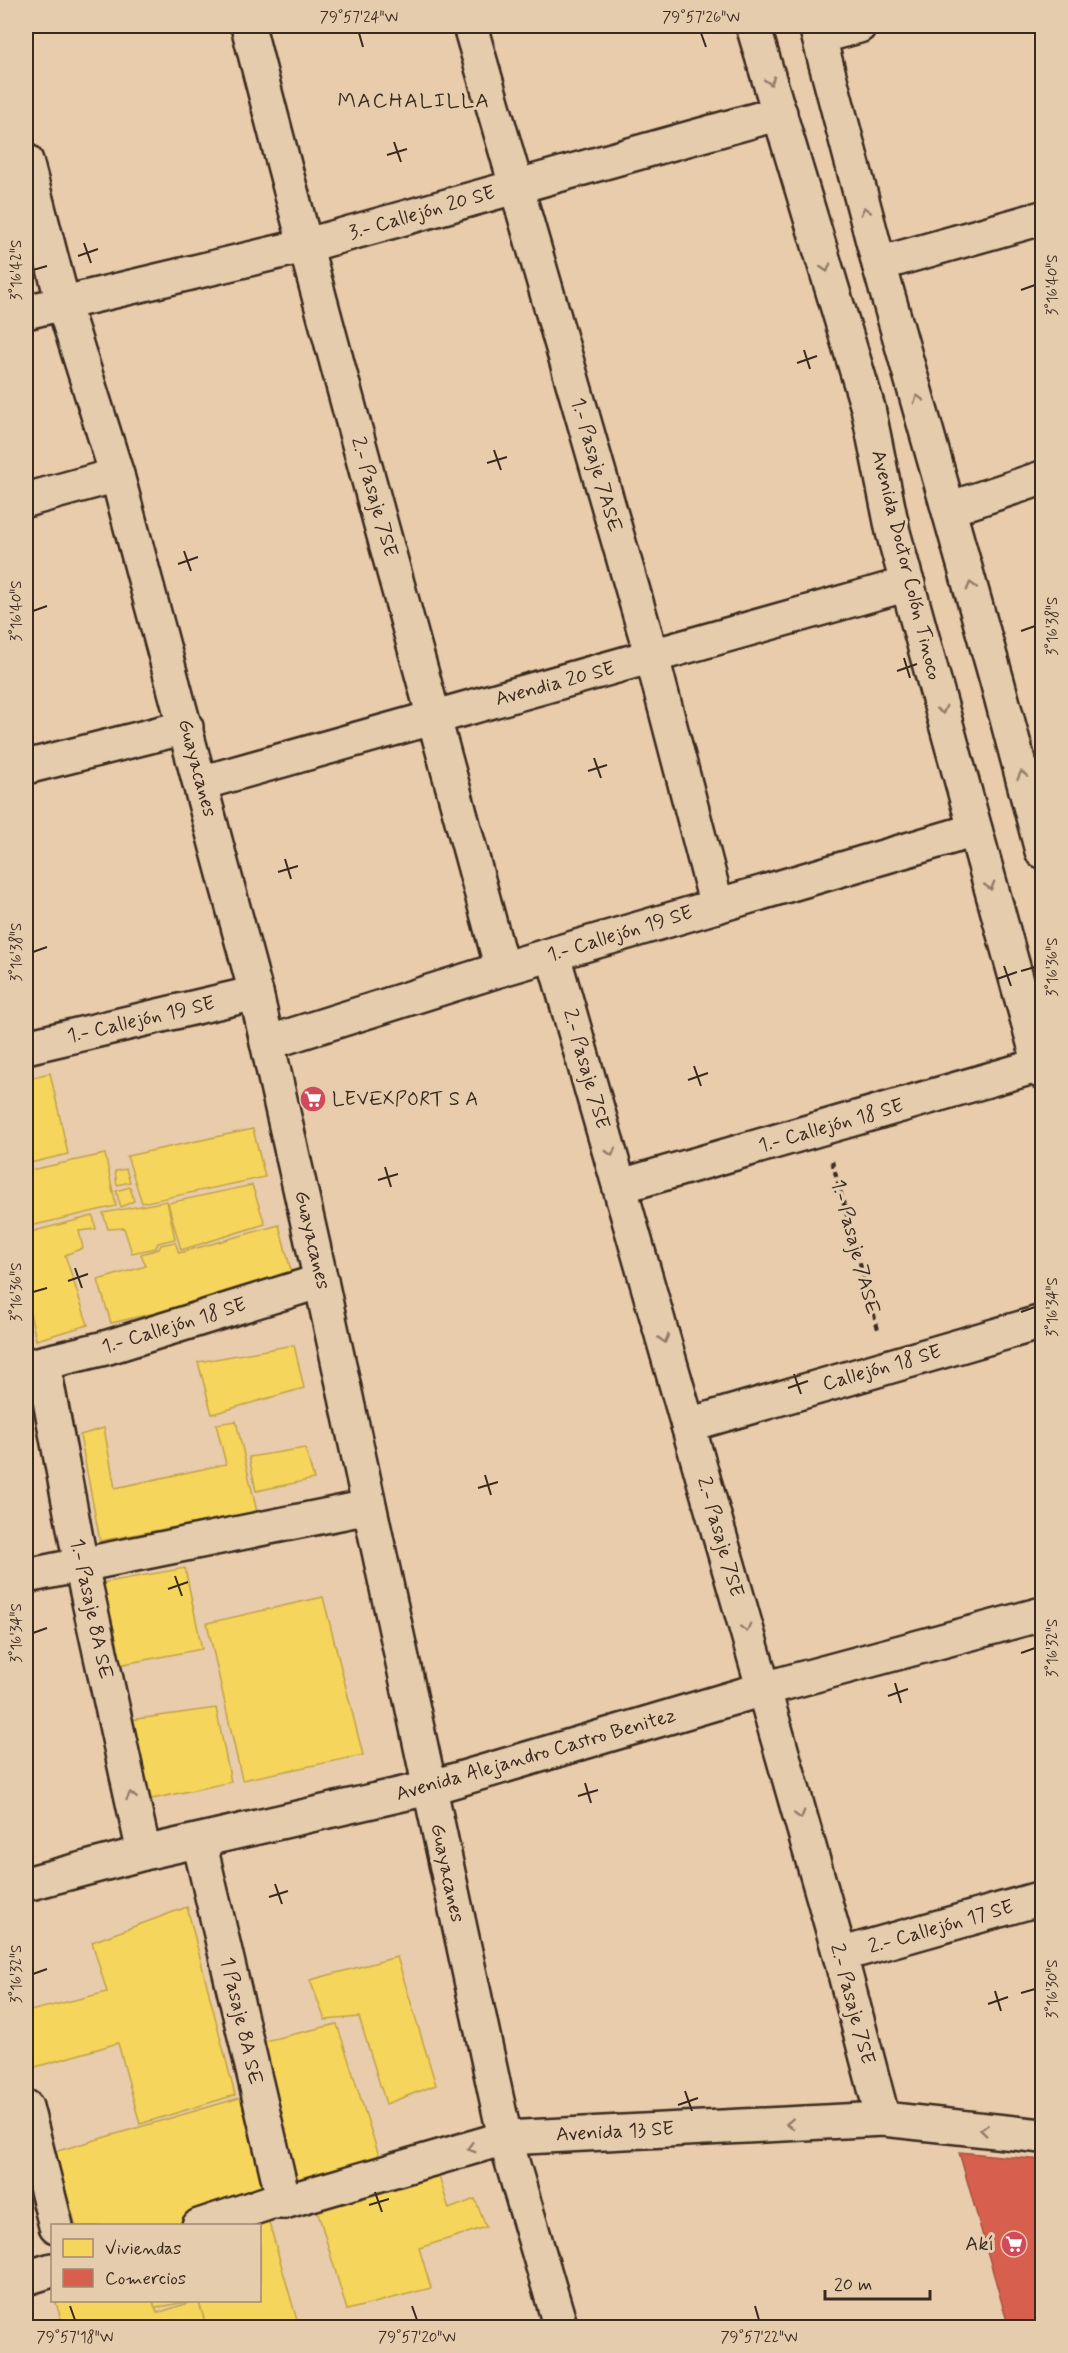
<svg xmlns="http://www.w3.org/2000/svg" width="1068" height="2353" font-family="Mynerve,sans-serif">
<rect width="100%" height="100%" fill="#e9ccac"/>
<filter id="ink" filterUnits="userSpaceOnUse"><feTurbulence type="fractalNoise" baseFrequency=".0167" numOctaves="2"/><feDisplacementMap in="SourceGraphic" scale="12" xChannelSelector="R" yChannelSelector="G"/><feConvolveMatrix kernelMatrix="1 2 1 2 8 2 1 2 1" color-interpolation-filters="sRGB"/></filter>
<g filter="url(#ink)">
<!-- homes -->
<g fill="#f6d55c" stroke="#bea249" stroke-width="1.5">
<polygon points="50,1073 68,1154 26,1164 26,1079"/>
<polygon points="253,1129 265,1177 142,1203 127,1156"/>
<polygon points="105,1154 116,1206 26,1227 26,1171"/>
<polygon points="126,1169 130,1182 117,1185 115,1171"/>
<polygon points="252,1185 265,1224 181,1250 168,1203"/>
<polygon points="130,1187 134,1201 121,1207 116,1191"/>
<polygon points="167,1201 175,1239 158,1243 156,1248 132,1253 124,1228 108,1229 103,1213"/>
<polygon points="93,1216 96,1229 79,1231 83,1248 65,1255 88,1325 36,1340 26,1295 26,1233"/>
<polygon points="279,1225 293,1278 292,1282 111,1323 98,1280 146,1266 141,1254 159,1249 161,1245 175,1242 179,1253"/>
<polygon points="294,1345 304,1388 212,1414 198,1362"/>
<polygon points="236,1421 257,1512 100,1541 80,1435 104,1428 115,1488 226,1464 216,1424"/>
<polygon points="305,1448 314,1479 256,1491 249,1457"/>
<polygon points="185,1568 202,1649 113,1666 96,1584"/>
<polygon points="323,1597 363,1755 242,1780 207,1623"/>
<polygon points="216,1708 231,1782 147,1800 130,1720"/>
<polygon points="187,1907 235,2095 140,2124 118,2043 32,2068 26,2050 26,2012 107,1992 92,1942"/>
<polygon points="397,1957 436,2085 386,2104 359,2017 325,2020 310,1980"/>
<polygon points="337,2024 380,2159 296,2185 256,2043"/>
<polygon points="243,2097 271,2202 188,2226 76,2226 54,2152"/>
<polygon points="438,2173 449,2209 475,2199 486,2227 419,2248 431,2288 347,2310 316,2206"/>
<polygon points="269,2222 298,2324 284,2328 207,2328 198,2300 260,2300 260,2226 256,2226"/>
<polygon points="55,2300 153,2300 157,2313 198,2300 207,2328 64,2328"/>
<polygon points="153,2300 195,2300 155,2308"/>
</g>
<!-- shops -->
<polygon fill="#d6604d" stroke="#a8503f" stroke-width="1.5" points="959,2152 1042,2160 1042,2328 1009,2328"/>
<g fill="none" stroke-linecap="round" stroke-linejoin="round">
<defs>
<g id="minor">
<path d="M248 26C328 341 418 654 502 969"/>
<polyline points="470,26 652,657 717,906"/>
<polyline points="819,37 859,26"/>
<polyline points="26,161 63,303 117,475 256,993 321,1281 505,2138 561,2328"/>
<polyline points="879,264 1042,218"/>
<polyline points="26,312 304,246 780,113"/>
<polyline points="26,500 117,475"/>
<polyline points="949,509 1042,478"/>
<polyline points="26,767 186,727"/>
<polyline points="201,783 908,584"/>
<polyline points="553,955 840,1955 883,2119"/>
<polyline points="267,1043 502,969 975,830"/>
<polyline points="26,1047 256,993"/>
<polyline points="621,1186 1040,1065"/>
<polyline points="43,1363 81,1565 144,1853"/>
<polyline points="26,1367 105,1348 321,1281"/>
<polyline points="688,1425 1042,1322"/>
<polyline points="26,1576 369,1507"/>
<polyline points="199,1841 284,2202"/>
<polyline points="840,1955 1042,1898"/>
<polyline points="26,2107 56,2226"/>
<polyline points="199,2226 271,2202 284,2202 505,2138 883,2119 1042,2136"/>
<polyline points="26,2278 52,2270"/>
</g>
<g id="secondary">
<polyline points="753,26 868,408 893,532 1042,1072"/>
<polyline points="816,26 879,264 997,681 1042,851"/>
<polyline points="26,1884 144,1853 429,1788 763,1689 1042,1614"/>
</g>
</defs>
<!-- minor casing -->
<use href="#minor" stroke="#3b2a1e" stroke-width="38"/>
<!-- secondary casing -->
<use href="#secondary" stroke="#3b2a1e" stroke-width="38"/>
<!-- path -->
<polyline stroke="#3b2a1e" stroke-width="4" stroke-dasharray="6 4.5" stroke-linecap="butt" points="832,1161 879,1333"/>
<!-- minor -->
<use href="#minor" stroke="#e5ccad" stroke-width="33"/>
<!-- secondary -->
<use href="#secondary" stroke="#e5ccad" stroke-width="33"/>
</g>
<!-- one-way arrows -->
<defs><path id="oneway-chevron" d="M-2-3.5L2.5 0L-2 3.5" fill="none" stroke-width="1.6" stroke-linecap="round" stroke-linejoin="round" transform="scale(1.5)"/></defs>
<g stroke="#907b66">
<use href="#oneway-chevron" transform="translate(770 81) rotate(73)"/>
<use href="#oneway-chevron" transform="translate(865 211) rotate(-105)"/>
<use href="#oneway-chevron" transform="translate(826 268) rotate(73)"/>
<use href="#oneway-chevron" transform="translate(918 399) rotate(-106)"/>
<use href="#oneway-chevron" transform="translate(971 586) rotate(-106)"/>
<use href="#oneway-chevron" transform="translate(942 710) rotate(75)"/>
<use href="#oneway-chevron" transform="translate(1022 775) rotate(-105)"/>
<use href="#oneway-chevron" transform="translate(990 886) rotate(74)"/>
<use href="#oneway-chevron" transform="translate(611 1152) rotate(74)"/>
<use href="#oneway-chevron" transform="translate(664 1339) rotate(74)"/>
<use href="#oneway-chevron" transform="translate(746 1628) rotate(74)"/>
<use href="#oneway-chevron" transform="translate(131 1796) rotate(-102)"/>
<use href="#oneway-chevron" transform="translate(800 1815) rotate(74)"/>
<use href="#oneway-chevron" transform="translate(790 2124) rotate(177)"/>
<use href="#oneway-chevron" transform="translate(984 2130) rotate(-174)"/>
<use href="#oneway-chevron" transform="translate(471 2148) rotate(164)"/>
</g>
</g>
<!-- ticks -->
<path fill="none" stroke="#3b2a1e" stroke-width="2" d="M359 33 363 47M701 33 706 47M394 142 401 162M387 155 407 149M84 243 91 263M78 256 98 249M33 270 47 266M1021 290 1035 285M804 350 810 369M797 363 817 356M494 450 501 470M487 463 507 457M184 551 191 571M178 564 198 557M33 611 47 606M1021 631 1035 626M904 658 910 678M897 671 917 664M594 758 601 778M588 771 607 765M285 859 291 879M278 872 298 866M33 952 47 947M1004 966 1011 986M1021 971 1035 967M997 979 1017 972M694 1066 701 1086M688 1080 708 1073M385 1167 391 1187M378 1180 398 1174M75 1268 82 1288M68 1281 88 1274M33 1292 47 1288M1021 1312 1035 1307M794 1374 801 1394M788 1388 808 1381M485 1475 491 1495M478 1488 498 1482M175 1576 182 1596M168 1589 188 1582M33 1633 47 1628M1021 1653 1035 1648M895 1683 901 1703M888 1696 908 1689M585 1783 591 1803M578 1796 598 1790M275 1884 282 1904M269 1897 288 1891M33 1974 47 1969M995 1991 1001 2011M1021 1993 1035 1989M988 2004 1008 1997M685 2091 692 2111M678 2105 698 2098M375 2192 382 2212M369 2205 389 2199M70 2306 75 2320M412 2306 417 2320M755 2306 759 2320"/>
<!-- icons -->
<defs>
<symbol id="supermarket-disc" viewBox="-11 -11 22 22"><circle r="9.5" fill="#d1495b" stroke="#e5ccad"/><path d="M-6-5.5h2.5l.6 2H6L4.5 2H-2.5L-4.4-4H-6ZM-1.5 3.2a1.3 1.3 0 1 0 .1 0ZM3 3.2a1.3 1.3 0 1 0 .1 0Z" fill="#fff"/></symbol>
</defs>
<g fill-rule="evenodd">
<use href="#supermarket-disc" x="298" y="1084" width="30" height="30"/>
<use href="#supermarket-disc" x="999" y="2229" width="30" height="30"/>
</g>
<g text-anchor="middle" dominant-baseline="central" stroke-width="6" stroke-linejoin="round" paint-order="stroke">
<!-- street labels -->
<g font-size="20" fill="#3b2a1e" stroke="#e5ccad">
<text transform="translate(422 213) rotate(-16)">3.- Callejón 20 SE</text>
<text transform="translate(596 465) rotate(74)">1.- Pasaje 7ASE</text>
<text transform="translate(374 497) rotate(74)">2.- Pasaje 7SE</text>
<text transform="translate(906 565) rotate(76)">Avenida Doctor Colón Tinoco</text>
<text transform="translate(555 684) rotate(-15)">Avendia 20 SE</text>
<text transform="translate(197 768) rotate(75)">Guayacanes</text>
<text transform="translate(620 934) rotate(-17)">1.- Callejón 19 SE</text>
<text transform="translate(141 1020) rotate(-13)">1.- Callejón 19 SE</text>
<text transform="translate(586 1069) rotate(74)">2.- Pasaje 7SE</text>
<text transform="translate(831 1126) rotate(-16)">1.- Callejón 18 SE</text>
<text transform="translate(312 1240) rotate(77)">Guayacanes</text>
<text transform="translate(855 1247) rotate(75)">1.- Pasaje 7ASE</text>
<text transform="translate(174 1326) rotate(-17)">1.- Callejón 18 SE</text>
<text transform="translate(882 1368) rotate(-16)">Callejón 18 SE</text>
<text transform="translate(720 1537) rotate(74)">2.- Pasaje 7SE</text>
<text transform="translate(91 1609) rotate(78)">1.- Pasaje 8A SE</text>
<text transform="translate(536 1755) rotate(-16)">Avenida Alejandro Castro Benitez</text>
<text transform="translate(447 1873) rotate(78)">Guayacanes</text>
<text transform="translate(941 1927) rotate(-16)">2.- Callejón 17 SE</text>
<text transform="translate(852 2004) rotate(75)">2.- Pasaje 7SE</text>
<text transform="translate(241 2021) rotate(77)">1 Pasaje 8A SE</text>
<text transform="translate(615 2132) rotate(-3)">Avenida 13 SE</text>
</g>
<!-- poi labels -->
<g font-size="20" fill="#3b2a1e" stroke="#e5ccad" text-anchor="start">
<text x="332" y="1099">LEVEXPORT S A</text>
<text x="994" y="2244" text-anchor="end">Akí</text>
</g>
<!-- neighbourhood labels -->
<g font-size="21" letter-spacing="1.5" fill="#3b2a1e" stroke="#e5ccad">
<text x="414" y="101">MACHALILLA</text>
</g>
</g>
<!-- margin -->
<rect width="1068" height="2353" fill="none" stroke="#e5ccad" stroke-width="66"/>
<!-- legend -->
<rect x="51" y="2224" width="210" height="78" fill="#e5ccad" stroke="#a18b74" stroke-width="1.5"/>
<rect x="63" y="2239" width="30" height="18" fill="#f6d55c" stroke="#a18b74" stroke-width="1.5"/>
<text x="105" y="2254" font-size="18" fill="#3b2a1e">Viviendas</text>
<rect x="63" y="2269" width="30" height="18" fill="#d6604d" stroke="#a18b74" stroke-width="1.5"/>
<text x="105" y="2284" font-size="18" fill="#3b2a1e">Comercios</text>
<!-- scale -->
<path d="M825 2290v9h105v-9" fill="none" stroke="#3b2a1e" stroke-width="3"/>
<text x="834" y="2290" font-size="18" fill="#3b2a1e" stroke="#e5ccad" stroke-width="4.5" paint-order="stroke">20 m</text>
<rect x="33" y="33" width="1002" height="2287" fill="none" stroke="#3b2a1e" stroke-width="2"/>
<g font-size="15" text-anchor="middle" fill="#3b2a1e">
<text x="359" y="22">79°57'24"W</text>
<text x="701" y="22">79°57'26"W</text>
<text transform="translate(16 270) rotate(-90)" y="5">3°16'42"S</text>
<text transform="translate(1052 285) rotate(-90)" y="5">3°16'40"S</text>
<text transform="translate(16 611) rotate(-90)" y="5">3°16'40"S</text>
<text transform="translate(1052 626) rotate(-90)" y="5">3°16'38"S</text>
<text transform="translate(16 952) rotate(-90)" y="5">3°16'38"S</text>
<text transform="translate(1052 967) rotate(-90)" y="5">3°16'36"S</text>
<text transform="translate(16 1292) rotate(-90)" y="5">3°16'36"S</text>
<text transform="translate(1052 1307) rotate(-90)" y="5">3°16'34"S</text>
<text transform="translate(16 1633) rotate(-90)" y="5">3°16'34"S</text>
<text transform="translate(1052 1648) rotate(-90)" y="5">3°16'32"S</text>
<text transform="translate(16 1974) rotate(-90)" y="5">3°16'32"S</text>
<text transform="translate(1052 1989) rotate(-90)" y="5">3°16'30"S</text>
<text x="75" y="2342">79°57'18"W</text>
<text x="417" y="2342">79°57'20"W</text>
<text x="759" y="2342">79°57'22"W</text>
</g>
</svg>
